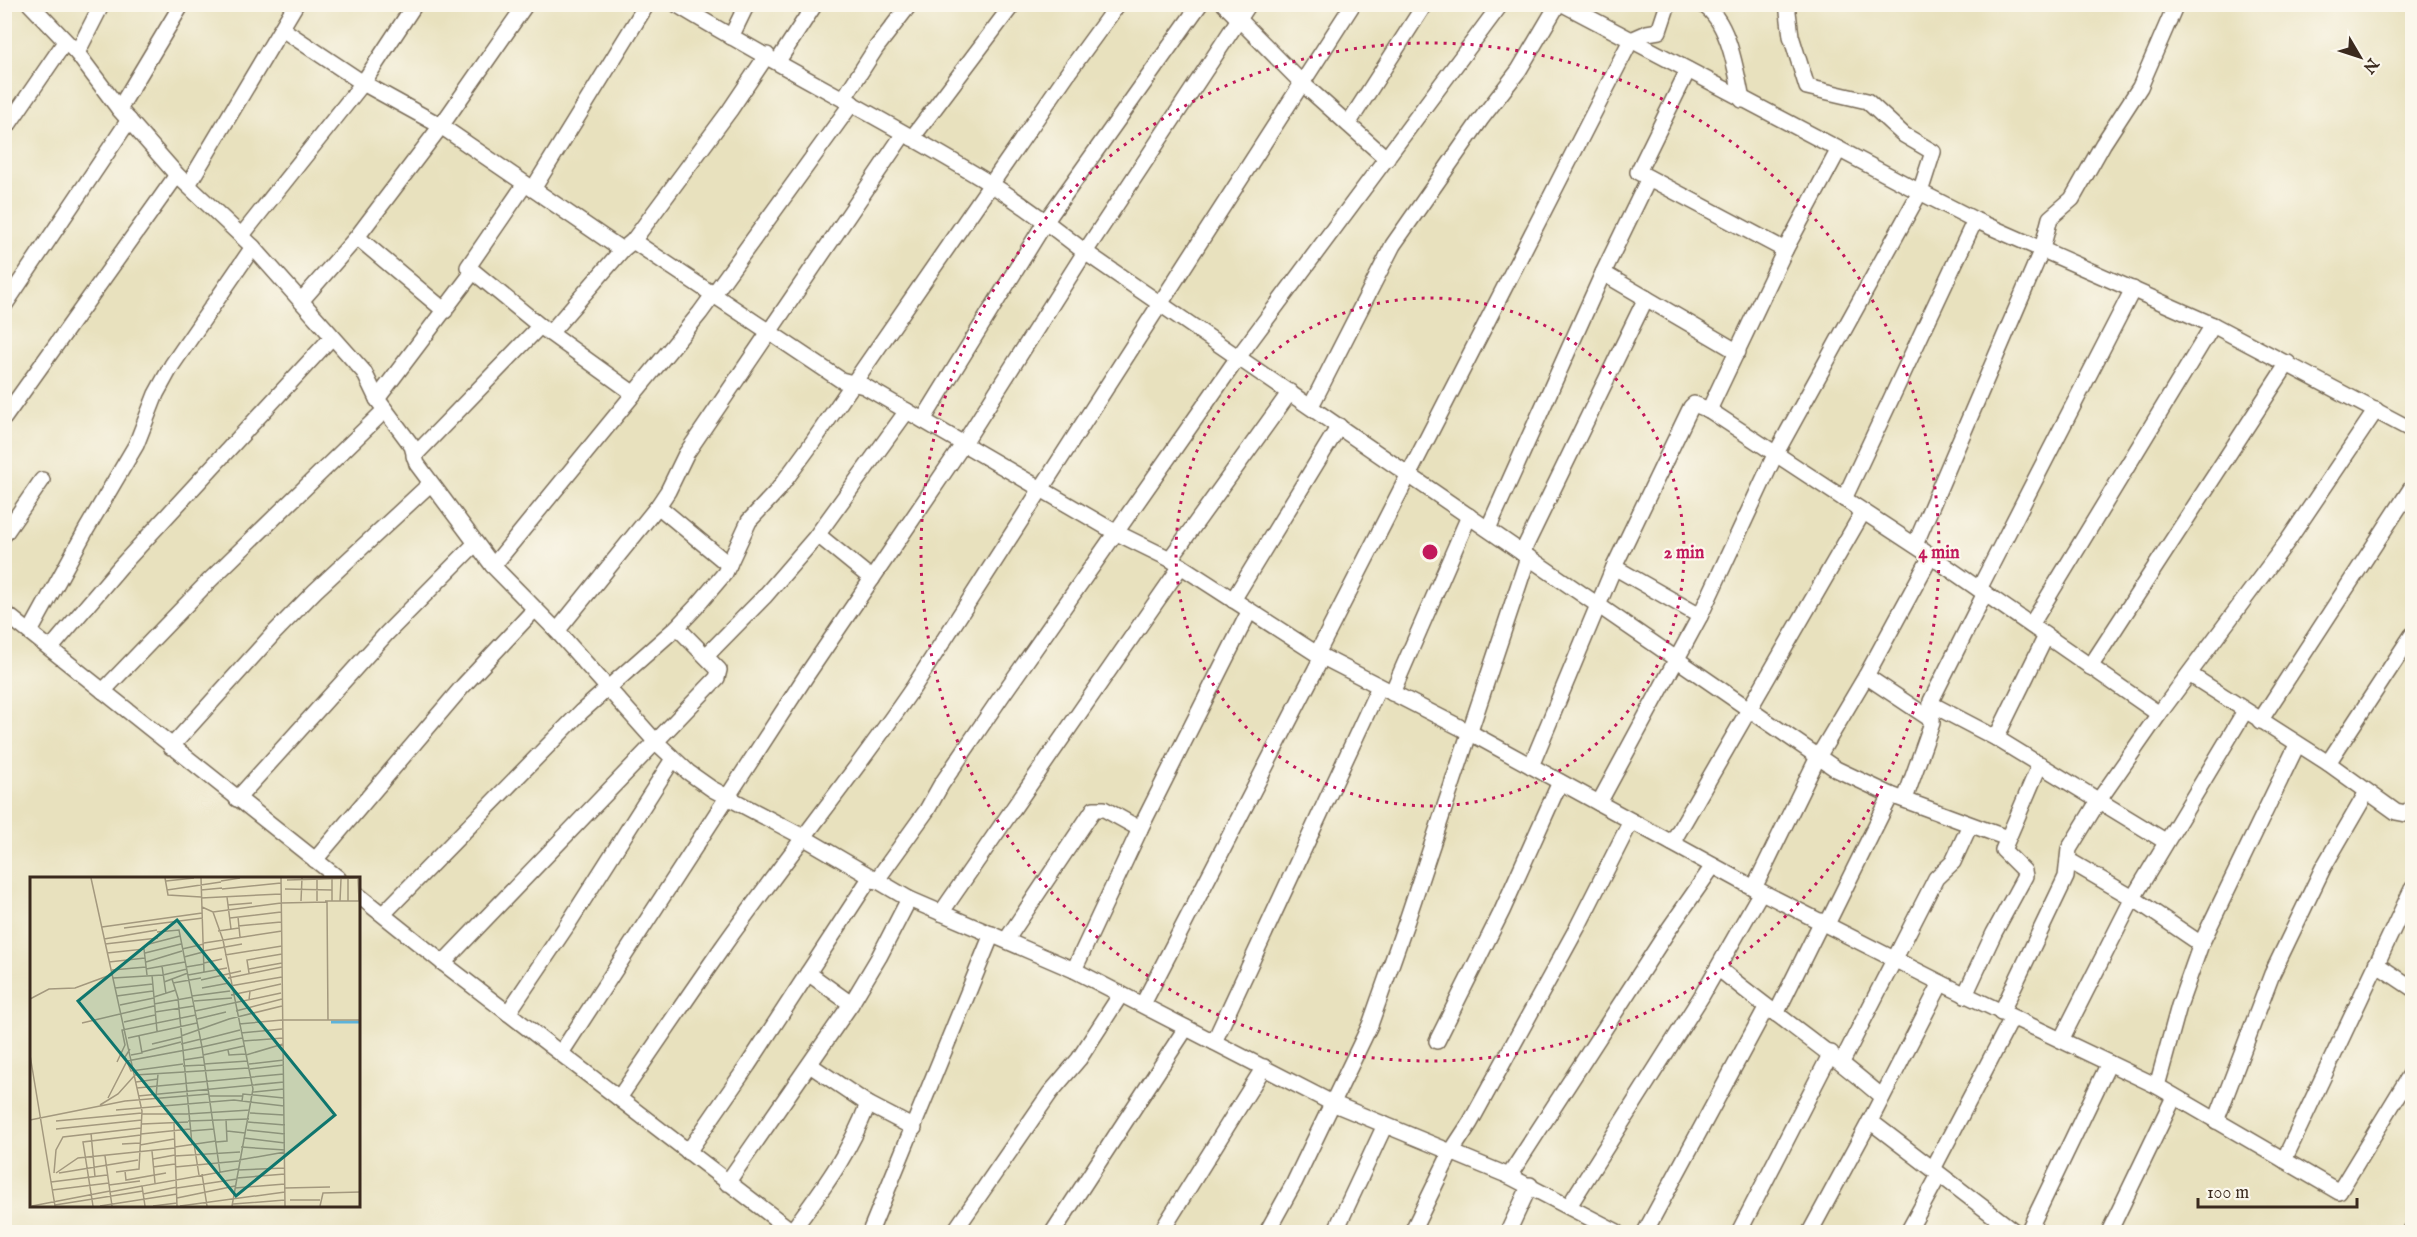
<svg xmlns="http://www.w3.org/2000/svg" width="2417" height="1237" font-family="'IM FELL English',serif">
<rect width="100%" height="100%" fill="#fbf7ec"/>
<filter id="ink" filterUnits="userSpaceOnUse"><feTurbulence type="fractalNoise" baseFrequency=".0167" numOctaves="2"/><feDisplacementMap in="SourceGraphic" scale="12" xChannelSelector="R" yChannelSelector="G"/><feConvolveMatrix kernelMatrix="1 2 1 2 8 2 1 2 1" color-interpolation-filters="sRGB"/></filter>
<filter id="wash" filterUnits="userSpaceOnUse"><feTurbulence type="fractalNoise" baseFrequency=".008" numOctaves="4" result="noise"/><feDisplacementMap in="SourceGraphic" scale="24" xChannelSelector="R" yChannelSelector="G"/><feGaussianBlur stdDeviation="1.35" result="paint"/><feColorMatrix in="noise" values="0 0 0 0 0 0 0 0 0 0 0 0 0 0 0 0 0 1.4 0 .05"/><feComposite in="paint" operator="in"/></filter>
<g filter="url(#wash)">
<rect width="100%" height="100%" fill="#e8e1be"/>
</g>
<g filter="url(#ink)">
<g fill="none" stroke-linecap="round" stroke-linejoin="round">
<defs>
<g id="minor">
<polyline points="30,4 77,53 119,109 177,175 253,247 364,372 377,399 412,446 417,464 493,566 557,631 655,741 688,772 712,789 803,837 909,899 1074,970 1332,1103 1509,1176 1617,1232"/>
<path d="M676 4C779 67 887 120 989 183 1023 204 1054 228 1085 252L1836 769 1891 795 2007 838"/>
<polyline points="1224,4 1303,84 1387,159"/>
<polyline points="1563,4 1920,192 1975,220 2213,325 2412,430"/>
<path d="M1702 4C1729 20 1736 71 1742 100"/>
<polyline points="282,29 363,83 441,126 622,250 633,241 730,110 767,55"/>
<polyline points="731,37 747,4"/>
<polyline points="77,53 102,4"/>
<polyline points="778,61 815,4"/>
<polyline points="1688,70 1638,172 1785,250"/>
<polyline points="844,98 876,48 910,4"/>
<polyline points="119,109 182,4"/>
<polyline points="1348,124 1425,4"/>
<polyline points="4,131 65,42"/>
<polyline points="912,138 1013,4"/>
<polyline points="525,184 468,267 540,326 633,393"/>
<polyline points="188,185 296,4"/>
<polyline points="533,189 647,4"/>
<polyline points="242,235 363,83 415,4"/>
<polyline points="357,237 445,311"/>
<polyline points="633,241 841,380 864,386 1115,532 1170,559 1317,654 1469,732 1754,888 1941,983 2157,1086 2339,1192 2412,1072"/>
<polyline points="1603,273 1738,352"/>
<polyline points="301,301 357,237 441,126 526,4"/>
<polyline points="4,306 129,120"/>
<polyline points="550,333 622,250"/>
<polyline points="377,399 473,272"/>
<polyline points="1311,406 1393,245 1481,119 1519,70 1558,4"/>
<polyline points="1709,410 1785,250 1838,151"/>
<polyline points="4,418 177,175"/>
<polyline points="923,420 1046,221 1200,4"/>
<polyline points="414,456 540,326"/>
<polyline points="1844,499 1975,220"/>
<polyline points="658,506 729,565"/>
<polyline points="1488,529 1603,273 1649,178"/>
<polyline points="4,535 42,480"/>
<polyline points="818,535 872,579"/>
<polyline points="1915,545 2042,249 2050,218 2072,199 2103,144 2140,87 2176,4"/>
<polyline points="1522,553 1646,298"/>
<polyline points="1170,559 1290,392"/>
<polyline points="493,566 700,313 852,103"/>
<polyline points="1614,567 1700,616"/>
<polyline points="1979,589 2133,289"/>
<polyline points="1233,600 1339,426"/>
<polyline points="4,612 338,878"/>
<polyline points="2031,625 2213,325"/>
<polyline points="557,631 658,506 668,491 686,454 903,135"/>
<polyline points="30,632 86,530 136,445 156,394 172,365 253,247"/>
<polyline points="51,648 120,567 332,337"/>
<polyline points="1317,654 1631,40 1647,33 1659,31 1668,4"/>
<polyline points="706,656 764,597 815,538 907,411"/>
<polyline points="2090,667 2288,363"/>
<polyline points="2189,674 2328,763 2396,812 2406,814 2412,808"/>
<polyline points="1866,676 1932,720"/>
<polyline points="103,691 208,582 385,410"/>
<polyline points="1392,693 1469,516"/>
<polyline points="1931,704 1996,738 2165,841"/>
<polyline points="2260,721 2412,487"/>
<polyline points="1996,738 2046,636"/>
<polyline points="171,747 274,633 315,591 430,484"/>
<polyline points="2328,763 2412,635"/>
<polyline points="1531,766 1614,567 1691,407 1694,404 1709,410 1931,556 2159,714"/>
<polyline points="237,799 387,633 475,544"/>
<polyline points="1905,799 1932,723 1931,701 1985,593"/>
<polyline points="1599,803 1700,616 1775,455 1920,192 1933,152 1904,135 1867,101 1807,87 1791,36 1787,4"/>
<polyline points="1672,843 1863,512"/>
<polyline points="315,860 463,686 535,609"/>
<polyline points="2068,860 2133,898 2201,944"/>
<polyline points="876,881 927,810 941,785 1001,697 1239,356 1501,4"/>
<polyline points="1754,888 1818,757 1866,676 1931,556"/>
<polyline points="358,895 443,963 793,1232"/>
<polyline points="941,913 1181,566"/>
<polyline points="383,914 581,712 677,627 696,607 725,573 749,521 777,491 810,446 1070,70 1118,4"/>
<polyline points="1827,924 1891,795"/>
<polyline points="1007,939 1094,809 1104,809 1140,829"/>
<polyline points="443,963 717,678 719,670 677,627"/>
<polyline points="2376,964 2412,988"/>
<path d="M1718 968C1772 1013 1830 1051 1882 1097"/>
<polyline points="1074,970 1140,829 1249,612"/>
<polyline points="808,973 851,1004"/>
<polyline points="1965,995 1994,933 2025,876 2024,871 2003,850 2040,764"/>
<polyline points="1143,1004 1322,657"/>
<polyline points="508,1013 568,924 673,759"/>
<polyline points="2001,1013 2066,877 2069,849 2099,800 2159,714 2287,542 2376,410"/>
<polyline points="1776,1014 1822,921"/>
<polyline points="2061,1040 2133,898 2245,711"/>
<polyline points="1437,1041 1502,911 1560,782"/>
<polyline points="1214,1042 1379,687"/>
<polyline points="561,1053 806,676 964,443 1085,252 1249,4"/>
<polyline points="1842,1062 1936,878 1953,862 1970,825"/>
<polyline points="810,1065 868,1104 914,1128"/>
<polyline points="2157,1086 2179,1006 2201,944 2297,745"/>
<path d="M619 1098C653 1048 687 998 722 948 784 860 852 777 913 688L1353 4"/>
<polyline points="1870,1121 2015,1232"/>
<polyline points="2216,1121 2272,974 2323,868 2367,792"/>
<polyline points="688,1152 748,1065 870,878"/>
<polyline points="2284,1160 2412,889"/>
<polyline points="1933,1169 2012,1018"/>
<polyline points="1509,1176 1669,929 1713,866"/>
<polyline points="727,1183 851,1004 879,957 909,899"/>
<polyline points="1569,1206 1701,997 1761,892"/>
<path d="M792 1231C824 1187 848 1156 868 1104"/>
<polyline points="870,1232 992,934"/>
<polyline points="954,1232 1050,1093 1079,1059 1121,994"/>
<polyline points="1053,1232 1186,1028"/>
<polyline points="1161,1232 1264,1067"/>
<polyline points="1267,1232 1294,1183 1370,1025 1407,920 1528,557"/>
<polyline points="1335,1232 1385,1125"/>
<polyline points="1412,1232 1451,1152 1470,1123 1577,928 1631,821"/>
<polyline points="1508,1232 1530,1185"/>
<polyline points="1645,1232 1766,1008"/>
<polyline points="1739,1232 1831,1053"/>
<polyline points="1810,1232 1870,1121 1941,983"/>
<polyline points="1908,1232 1939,1175"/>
<polyline points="2028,1232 2109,1063"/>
<polyline points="2109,1232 2174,1097"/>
<polyline points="2410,1232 2412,1229"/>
</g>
</defs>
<!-- minor casing -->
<use href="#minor" stroke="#786a56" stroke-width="18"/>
<!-- minor -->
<use href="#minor" stroke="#fff" stroke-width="15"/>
</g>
</g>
<!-- distance rings -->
<g fill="none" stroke="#c2185b" stroke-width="3" stroke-dasharray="3 6">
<circle cx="1430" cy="552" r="254"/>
<circle cx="1430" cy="552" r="509"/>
</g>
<!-- overview -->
<g transform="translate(30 877)">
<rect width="330" height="330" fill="#e8e1be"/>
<path fill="none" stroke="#5db3da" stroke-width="3" d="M301 145H330"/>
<path fill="none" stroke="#a3987e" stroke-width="1.5" d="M61 1 112 234 109 292 86 295M135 1 138 18 171 20M171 1 174 95M251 1 255 329M328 1 329 24M257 3 327 1M136 4 164 1M191 4 210 1M192 12 251 6M255 12 302 13M137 13 191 5M171 13 192 11M197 20 201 52M171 21 251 17M271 24 272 1M287 24V3M295 24H330M302 24V2M310 24 311 2M318 24V2M198 28 222 26M172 30 183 35 251 26 297 25 298 143M183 35 193 63 223 212 202 329M208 40 210 60M200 41 251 35M208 49 251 45M72 50 172 36M94 51 173 41M188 54 209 51M127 55 149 53 172 170 190 295M74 62 127 53M174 66 252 54M75 67 128 61M119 67 150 59M152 72 174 67M173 74 212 67M77 76 114 72 117 98M115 76 151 67M195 78 252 69M154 80 173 75M79 85 115 81M116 85 152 74M174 86 192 82M132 89 136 117M156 90 174 87M116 92 155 85M219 92 252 86M82 93 116 90M219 96 217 83 252 77M122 98 127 154M158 98 197 91M83 101 133 98 157 92M198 101 252 90M142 102 148 121 162 267M171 103 211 94M134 105 158 96M143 106 171 101M200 109 252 100M85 111 123 107M172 111 199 106M201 118 220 114M87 119 123 114M162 119 200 114M124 120 146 113M0 122 19 112 45 111 83 97M219 123 220 114 251 107M164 124 202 121M124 127 163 120M90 128 124 121M165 134 251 116M206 134 252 122M125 135 164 129M167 142 196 135M94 145 125 138M52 146 124 129M209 147 252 143H330M211 156 252 152M151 159 199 142 252 129M98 161 167 146M171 163 210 153M213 164 253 161M122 167 151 160M151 167 171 162M172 170 212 161M100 172 95 180 101 194 153 187M198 173 199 178 216 177M112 175 151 165M0 178 25 329M101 178 112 176 109 159M173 178 214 169M216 178 253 167M153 183 173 180M87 185 95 168 92 153 166 138M174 187 218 184M219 187 254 183M153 189 174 188M220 192 254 188M106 205 128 202M107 211 254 197M223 215 254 212M108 219 254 205M179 219H212M126 220 128 197M78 221 97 184 172 170M212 224 213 217 254 221M70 228 88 217 105 198 219 191M86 233 204 223 254 229M220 236 254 238M112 237H157M157 237 220 233M0 243 95 224 179 217M26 244 112 236M158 244 219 242M218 245 255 248M144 246 147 329M112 247 158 245M26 252 112 243M217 253 255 257M160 254 184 252M197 254 215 256M61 256 65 300M111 257 160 252M214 261 255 266M186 265 197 264 196 242M92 267 110 266M164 267 169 298M110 268 144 262M145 270 186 264M211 270 255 273M122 274 125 306M75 279 82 329M145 279 210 275M123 282 145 278M209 283 255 275M123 290 145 287M145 290 209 284M208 293 255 291M95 294 96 303 136 296M24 296 26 273 33 260 111 251M26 296 48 281 145 271M29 296 108 283M172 297 177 329M207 301 255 297M21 305 77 298M79 308 110 304M147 311 207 302M205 311 255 307M255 311 300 310M22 313 79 306M80 315 112 309M113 317 147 310M147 321 205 309M260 323H290M203 327 255 323M25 328 113 314M2 329 80 314M63 329 53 265 111 258M70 329 147 317M115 329 112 309 208 292M123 329 147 326M150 329 255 315M290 329 293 316 330 315"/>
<path fill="#0f766e" fill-opacity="0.15" stroke="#0f766e" stroke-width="3" d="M147 43 305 238 206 319 48 124Z"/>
<rect width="330" height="330" fill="none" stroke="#3b2a1e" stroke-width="3"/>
</g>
<circle cx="1430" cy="552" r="9" fill="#c2185b" stroke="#fbf7ec" stroke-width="3"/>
<g font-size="18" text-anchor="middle" font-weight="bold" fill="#c2185b" stroke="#fbf7ec" stroke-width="4.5" stroke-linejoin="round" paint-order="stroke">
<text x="1684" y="558">2 min</text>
<text x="1939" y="558">4 min</text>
</g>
<!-- margin -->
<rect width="2417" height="1237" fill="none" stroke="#fbf7ec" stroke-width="24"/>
<!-- north arrow -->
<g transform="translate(2360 57) rotate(129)" stroke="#fbf7ec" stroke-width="4.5" paint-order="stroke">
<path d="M0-4.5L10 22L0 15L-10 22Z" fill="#3b2a1e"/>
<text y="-9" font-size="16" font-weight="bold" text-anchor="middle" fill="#3b2a1e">N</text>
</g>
<!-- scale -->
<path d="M2198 1198v9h159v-9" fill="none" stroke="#3b2a1e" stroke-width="3"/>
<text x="2207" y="1198" font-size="18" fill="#3b2a1e" stroke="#fbf7ec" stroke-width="4.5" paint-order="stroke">100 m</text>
</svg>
